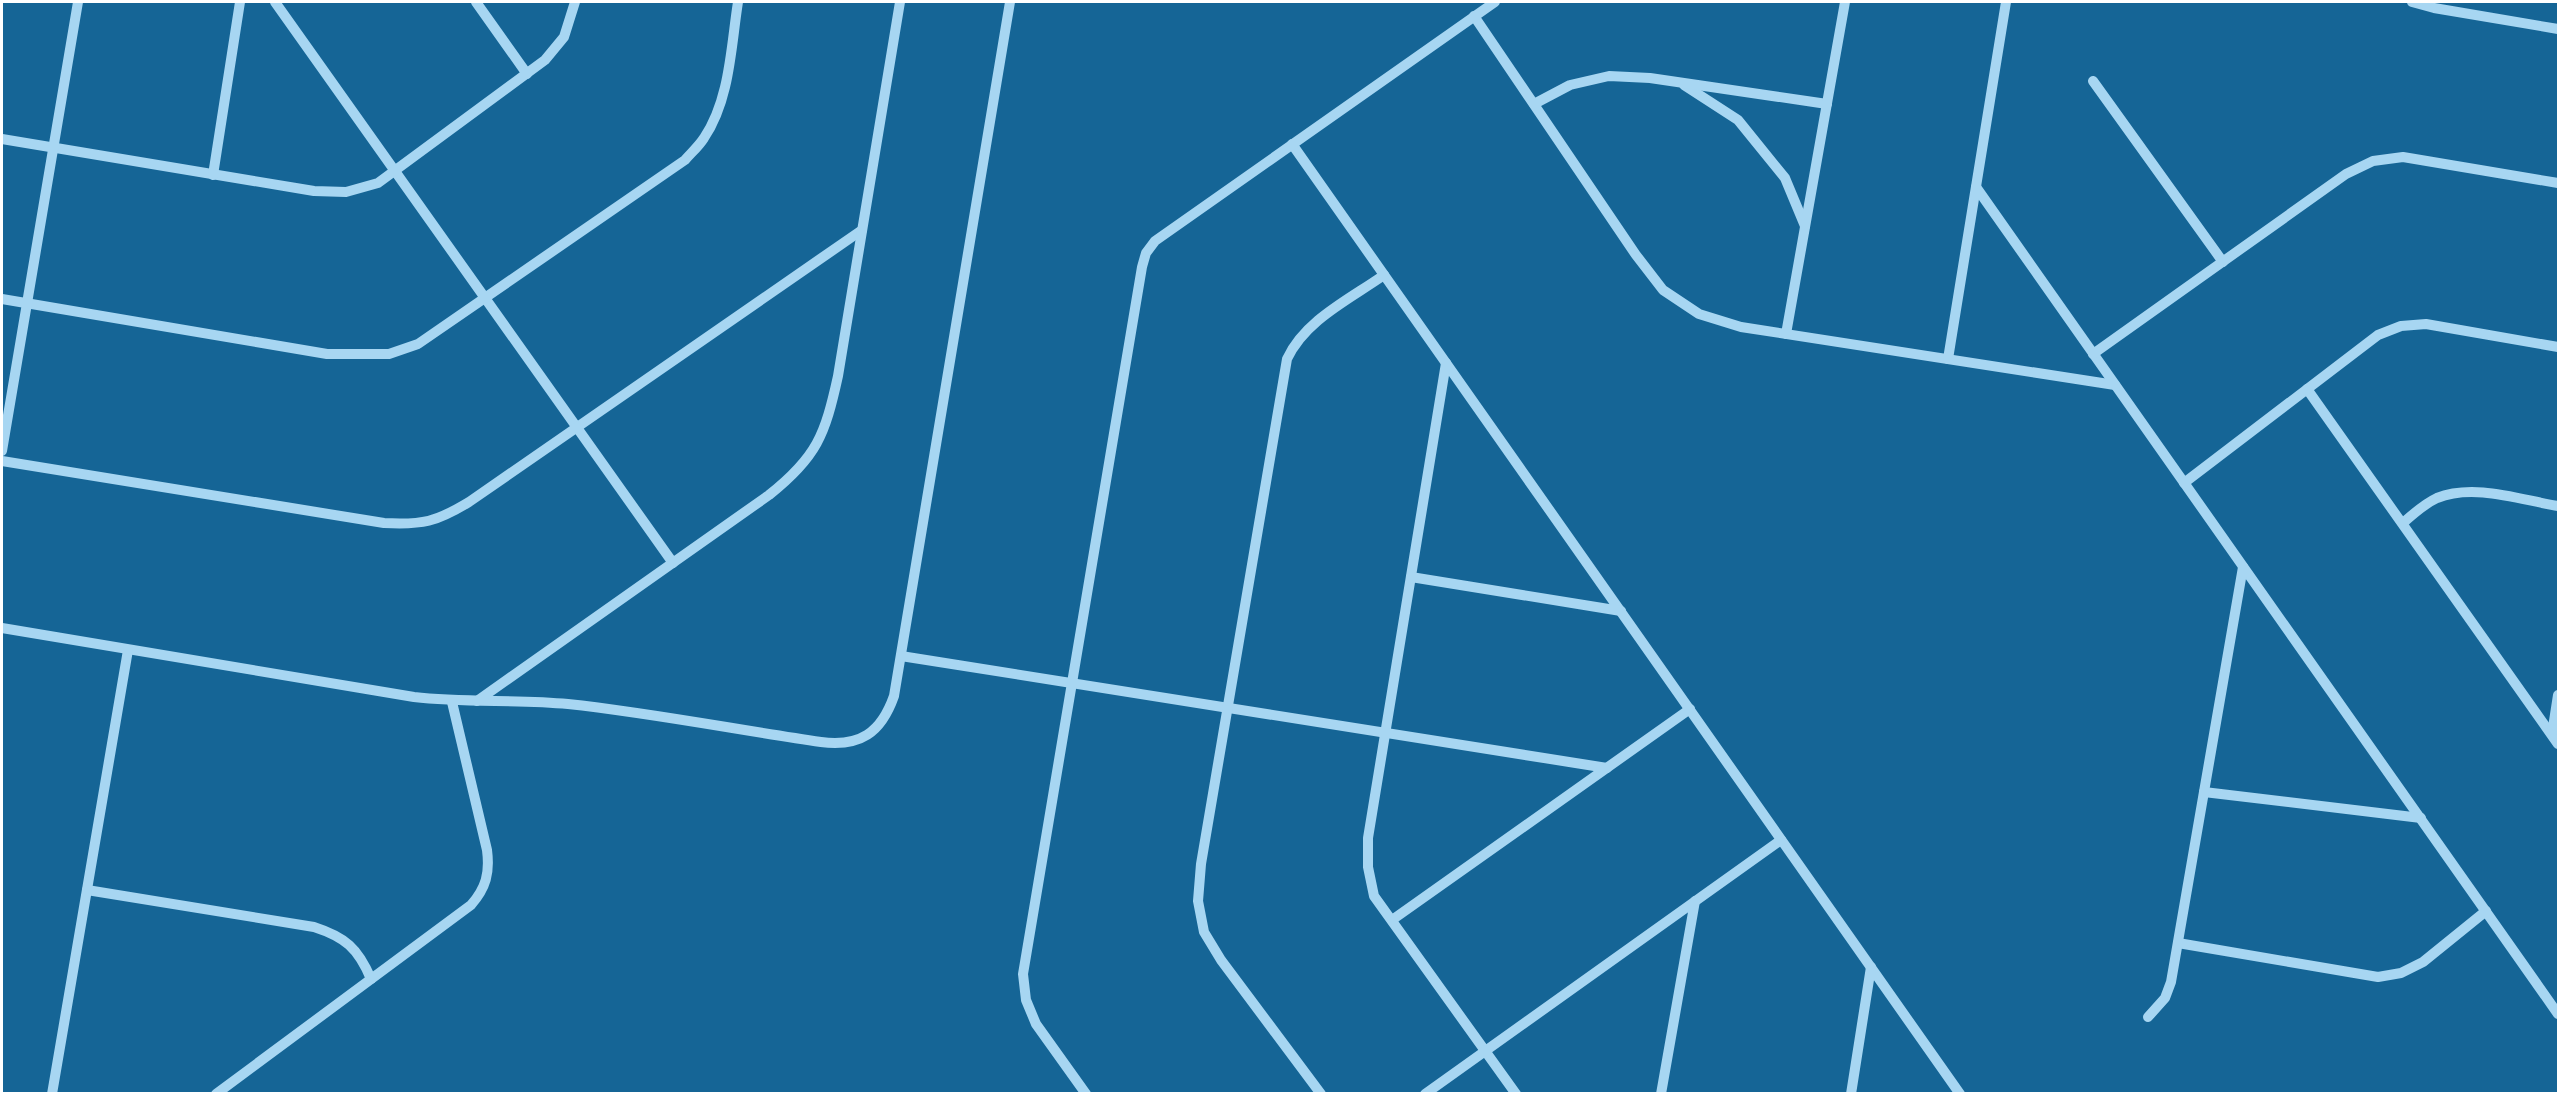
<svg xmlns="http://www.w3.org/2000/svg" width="2560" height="1095" font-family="Lato,sans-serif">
<rect width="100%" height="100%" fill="#156596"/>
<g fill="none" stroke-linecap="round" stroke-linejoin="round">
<!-- minor -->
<g stroke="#a7d6f2" stroke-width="10">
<polyline points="275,2 673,563"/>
<polyline points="476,2 527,74"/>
<polyline points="2412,2 2434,8 2558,29"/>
<polyline points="1474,16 1636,255 1663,290 1699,314 1741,327 2115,385"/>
<polyline points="2093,81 2223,262"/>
<polyline points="1684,85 1738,120 1785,178 1805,226"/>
<polyline points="1534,104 1570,85 1609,76 1650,78 1827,104"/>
<polyline points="2,139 314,191 346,192 378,183 545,60 564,37 575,2"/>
<polyline points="1292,144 1960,1094"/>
<polyline points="213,175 240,2"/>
<polyline points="1976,187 2558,1014"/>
<path d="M2 299 327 354H389L418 344 685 160C691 153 699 146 704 138 730 100 731 46 738 2"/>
<polyline points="1786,334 1845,2"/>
<polyline points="2093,354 2346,174 2373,161 2403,157 2558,183"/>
<polyline points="1948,359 2006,2"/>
<polyline points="1446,363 1368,838 1368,867 1374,896 1516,1094"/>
<polyline points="2307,389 2558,744"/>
<polyline points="2,451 78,2"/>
<path d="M2 461 384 523C423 525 436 522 469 502L862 230"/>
<polyline points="2184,483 2378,335 2401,326 2426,324 2558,347"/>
<path d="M2403 523C2413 514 2424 504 2437 498 2474 483 2521 500 2558 506"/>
<polyline points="1411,577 1621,611"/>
<path d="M2 628 414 697C465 703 517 699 568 704 652 713 738 730 821 742 860 747 881 733 894 696L1010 2"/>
<polyline points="901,656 1607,768"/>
<path d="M477 701 769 495C817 457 825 435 838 376L900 2"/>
<polyline points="2552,734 2558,695"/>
<polyline points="2204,792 2421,818"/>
<path d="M87 890 314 927C345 937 358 948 371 979"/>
<polyline points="1392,920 1690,709"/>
<polyline points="2178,943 2378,977 2401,973 2423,962 2486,911"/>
<polyline points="2148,1017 2165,998 2171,982 2243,567"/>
<polyline points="52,1094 128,650"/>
<path d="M216 1094 471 905C486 888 490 873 487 850L452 702"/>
<polyline points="1086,1094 1036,1024 1026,1000 1023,974 1142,267 1146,253 1155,241 1495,2"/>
<path d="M1321 1094 1221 960 1204 932 1198 901 1201 864 1287 359C1305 320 1350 299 1384 275"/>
<polyline points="1425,1094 1781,840"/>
<polyline points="1661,1094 1695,901"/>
<polyline points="1851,1094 1871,967"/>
</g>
</g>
<!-- border -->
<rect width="2560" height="1095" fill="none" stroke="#ffffff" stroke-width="6"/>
</svg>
